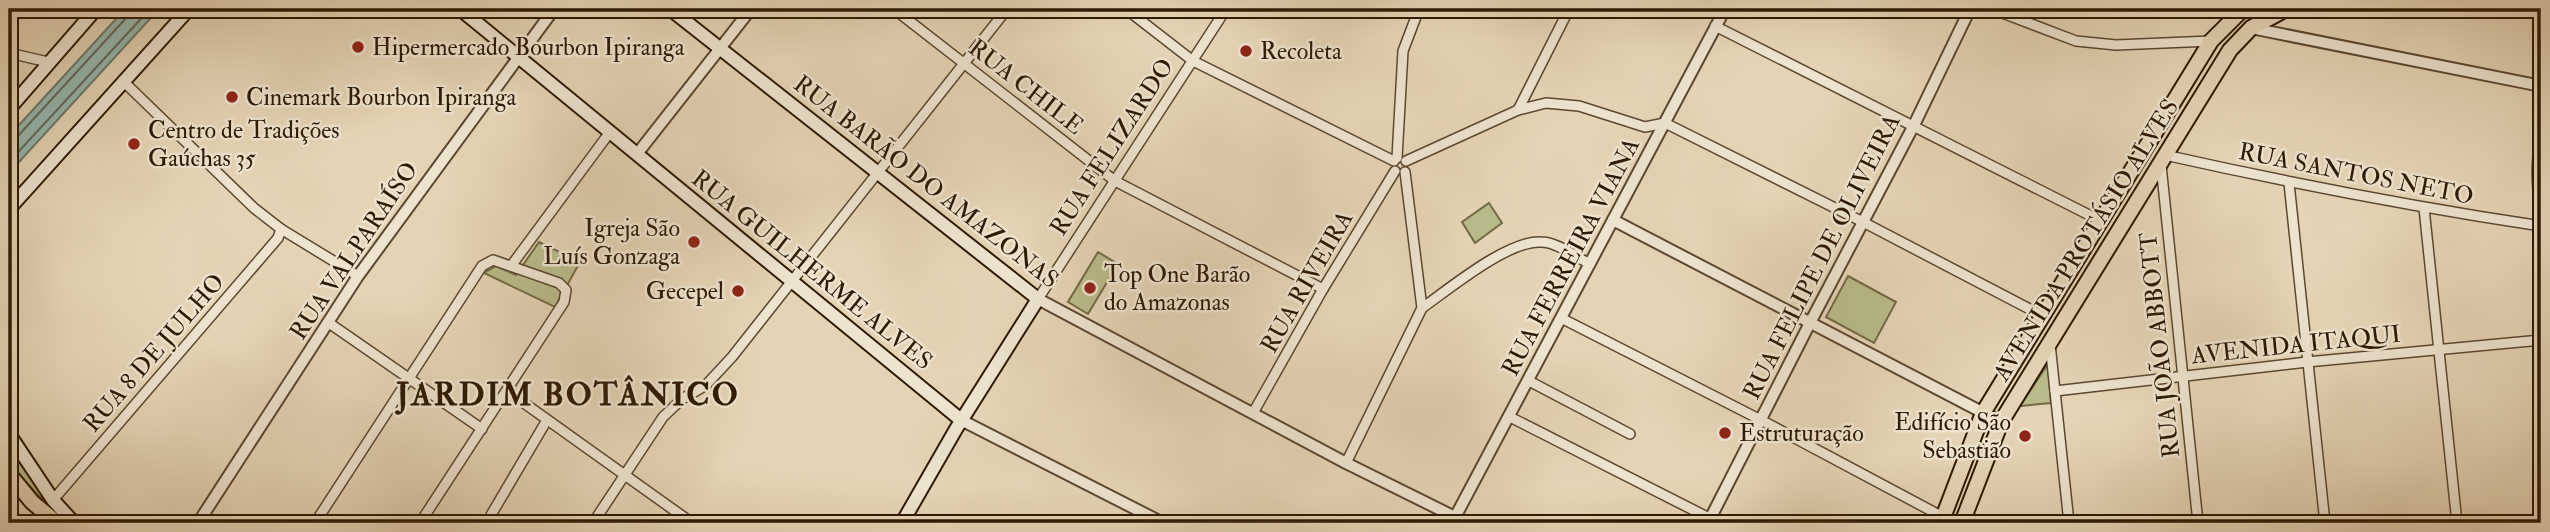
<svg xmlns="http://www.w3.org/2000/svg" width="2550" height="532" font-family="'IM FELL Double Pica',serif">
<rect width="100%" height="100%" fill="#e4d4b5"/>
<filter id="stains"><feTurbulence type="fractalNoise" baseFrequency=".00286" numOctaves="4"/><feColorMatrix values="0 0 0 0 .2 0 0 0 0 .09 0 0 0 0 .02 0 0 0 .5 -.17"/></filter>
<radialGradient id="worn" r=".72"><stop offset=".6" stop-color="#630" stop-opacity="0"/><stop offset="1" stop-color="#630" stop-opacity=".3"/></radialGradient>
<!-- green -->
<g fill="#b9bb8a" stroke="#736a46" stroke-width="2">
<polygon points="1489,203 1502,223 1475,243 1462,222"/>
<polygon points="539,242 580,262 555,307 484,273 496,266 516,275"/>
<polygon points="1098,252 1118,264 1088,314 1068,302"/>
<polygon points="1848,276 1896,302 1874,343 1826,317"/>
<polygon points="2048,364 2051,403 2020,406"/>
<polygon points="9,434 70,523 37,494 9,463"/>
</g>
<!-- water -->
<polygon fill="#95b8b0" stroke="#6b796b" stroke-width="2" points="125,9 159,9 9,173 9,136"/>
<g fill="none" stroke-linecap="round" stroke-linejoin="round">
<!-- shore -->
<g stroke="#61695a" stroke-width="2">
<polyline points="9,140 17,137 128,16 130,9"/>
<polyline points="9,162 150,9"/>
</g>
<defs>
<g id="minor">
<polyline points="894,9 1115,181 1323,289"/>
<polyline points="1126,9 1193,61 1394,161"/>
<polyline points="1992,9 2076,41 2116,45 2211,41"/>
<polyline points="1715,26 2101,221"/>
<polyline points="9,53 48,62"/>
<polyline points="123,81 254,208 281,229 358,276"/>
<polyline points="1518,110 1569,9"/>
<path d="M2541 134C2536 162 2536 184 2541 212"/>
<path d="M2165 155C2290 183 2415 207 2541 226"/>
<polyline points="1397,158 1403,51 1419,9"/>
<polyline points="1406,161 1518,110 1546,103 1579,106 1645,127 1665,123 1863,222 2043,316"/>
<polyline points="2161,165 2198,523"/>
<polyline points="2289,183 2325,523"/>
<polyline points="2424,208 2457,523"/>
<polyline points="511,266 610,132"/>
<polyline points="1038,299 1226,9"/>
<path d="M1422 308C1449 289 1508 240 1541 242 1557 242 1576 257 1590 264"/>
<polyline points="1561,318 1761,420 1943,517"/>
<polyline points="329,323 482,429"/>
<polyline points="2050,344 2069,523"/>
<polyline points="1529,381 1630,434"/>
<polyline points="507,391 692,523"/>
<polyline points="2055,391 2307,362 2541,340"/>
<polyline points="1253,413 1323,289 1395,171"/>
<polyline points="1510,417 1719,523"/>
<polyline points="1346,463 1422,308 1405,172"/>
<polyline points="53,500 278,238 281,229"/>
<polyline points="491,515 547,420"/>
<polyline points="315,523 482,266 493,260 559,283 566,290 564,302 420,523"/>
<polyline points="593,523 663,417 682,399 706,385 732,357 1007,9"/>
</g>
<g id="tertiary">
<polyline points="2251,28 2541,86"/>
<polyline points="637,154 751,9"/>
<polyline points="1613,220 2001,422"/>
<polyline points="1038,299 1346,463 1467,523"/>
<polyline points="961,420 1163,523"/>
<polyline points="198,523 358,276 554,9"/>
<polyline points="1452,523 1725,9"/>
<polyline points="1708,523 1811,321 1914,125 1970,9"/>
</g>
<g id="secondary">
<polyline points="460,9 961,420"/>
<polyline points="670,9 1038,299 956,429 902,523"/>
<polyline points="9,109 96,9"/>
<polyline points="9,209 189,9"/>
<polyline points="9,434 53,500 74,523"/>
</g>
<g id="primary">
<polyline points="9,474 32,502 57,523"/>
<polyline points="9,523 10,523"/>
<polyline points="1941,523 1983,413 2211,41 2243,9"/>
<polyline points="1962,523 2001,422 2230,50 2251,28 2286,9"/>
</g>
</defs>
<!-- minor casing -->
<use href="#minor" stroke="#5b4830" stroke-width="12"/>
<!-- tertiary casing -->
<use href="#tertiary" stroke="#5b4830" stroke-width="14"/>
<!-- secondary casing -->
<use href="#secondary" stroke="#2d1a03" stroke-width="16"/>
<!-- primary casing -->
<use href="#primary" stroke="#2d1a03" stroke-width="18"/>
<!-- minor -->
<use href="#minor" stroke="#ede3cf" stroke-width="9"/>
<!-- tertiary -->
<use href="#tertiary" stroke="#ede3cf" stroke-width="10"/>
<!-- secondary -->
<use href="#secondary" stroke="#ede3cf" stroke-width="12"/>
<!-- primary -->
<use href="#primary" stroke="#e4d4b5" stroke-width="14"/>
</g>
<!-- markers -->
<g fill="#8f2418" stroke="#ede3cf" stroke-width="2.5">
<circle cx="358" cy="47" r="7"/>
<circle cx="1246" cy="51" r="7"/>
<circle cx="232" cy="97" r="7"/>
<circle cx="134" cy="144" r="7"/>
<circle cx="694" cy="242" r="7"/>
<circle cx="1090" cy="288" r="7"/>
<circle cx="738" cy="291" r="7"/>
<circle cx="1725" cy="433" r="7"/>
<circle cx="2025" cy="436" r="7"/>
</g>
<g text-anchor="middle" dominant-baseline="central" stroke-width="5" stroke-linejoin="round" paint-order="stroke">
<!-- poi labels -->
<g font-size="24" fill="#2d1a03" stroke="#ede3cf" text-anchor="start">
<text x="372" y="47">Hipermercado Bourbon Ipiranga</text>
<text x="1260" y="51">Recoleta</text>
<text x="246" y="97">Cinemark Bourbon Ipiranga</text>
<text x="148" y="130">Centro de Tradições<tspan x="148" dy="28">Gaúchas 35</tspan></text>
<text x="680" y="228" text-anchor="end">Igreja São<tspan x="680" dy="28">Luís Gonzaga</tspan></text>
<text x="1104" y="274">Top One Barão<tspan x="1104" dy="28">do Amazonas</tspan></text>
<text x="724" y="291" text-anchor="end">Gecepel</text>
<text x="2011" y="422" text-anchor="end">Edifício São<tspan x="2011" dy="28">Sebastião</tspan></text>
<text x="1739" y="433">Estruturação</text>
</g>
<!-- street labels -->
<g font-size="24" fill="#2d1a03" stroke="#ede3cf">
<text transform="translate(1026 87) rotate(38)">RUA CHILE</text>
<text transform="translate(1112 147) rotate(-57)">RUA FELIZARDO</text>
<text transform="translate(2356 174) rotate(11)">RUA SANTOS NETO</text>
<text transform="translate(926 182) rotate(38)">RUA BARÃO DO AMAZONAS</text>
<text transform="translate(2086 240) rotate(-58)">AVENIDA PROTÁSIO ALVES</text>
<text transform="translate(354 251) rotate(-56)">RUA VALPARAÍSO</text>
<text transform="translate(1571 257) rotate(-62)">RUA FERREIRA VIANA</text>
<text transform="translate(1822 257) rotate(-63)">RUA FELIPE DE OLIVEIRA</text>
<text transform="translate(812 270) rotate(39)">RUA GUILHERME ALVES</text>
<text transform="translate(1307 282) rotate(-60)">RUA RIVEIRA</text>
<text transform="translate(2160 345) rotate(-96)">RUA JOÃO ABBOTT</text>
<text transform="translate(2296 345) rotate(-6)">AVENIDA ITAQUI</text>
<text transform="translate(154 353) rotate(-49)">RUA 8 DE JULHO</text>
</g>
<!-- district labels -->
<g font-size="32" font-weight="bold" letter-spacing="2" fill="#2d1a03" stroke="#ede3cf">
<text x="568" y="395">JARDIM BOTÂNICO</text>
</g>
</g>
<!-- margin -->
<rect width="2550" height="532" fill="none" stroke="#e4d4b5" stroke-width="35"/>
<rect x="10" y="10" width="2529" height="511" fill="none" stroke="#2d1a03" stroke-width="3.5"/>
<rect x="18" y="18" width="2515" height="497" fill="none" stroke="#2d1a03" stroke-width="2"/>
<rect width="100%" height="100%" filter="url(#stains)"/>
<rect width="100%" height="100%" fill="url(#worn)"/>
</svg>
